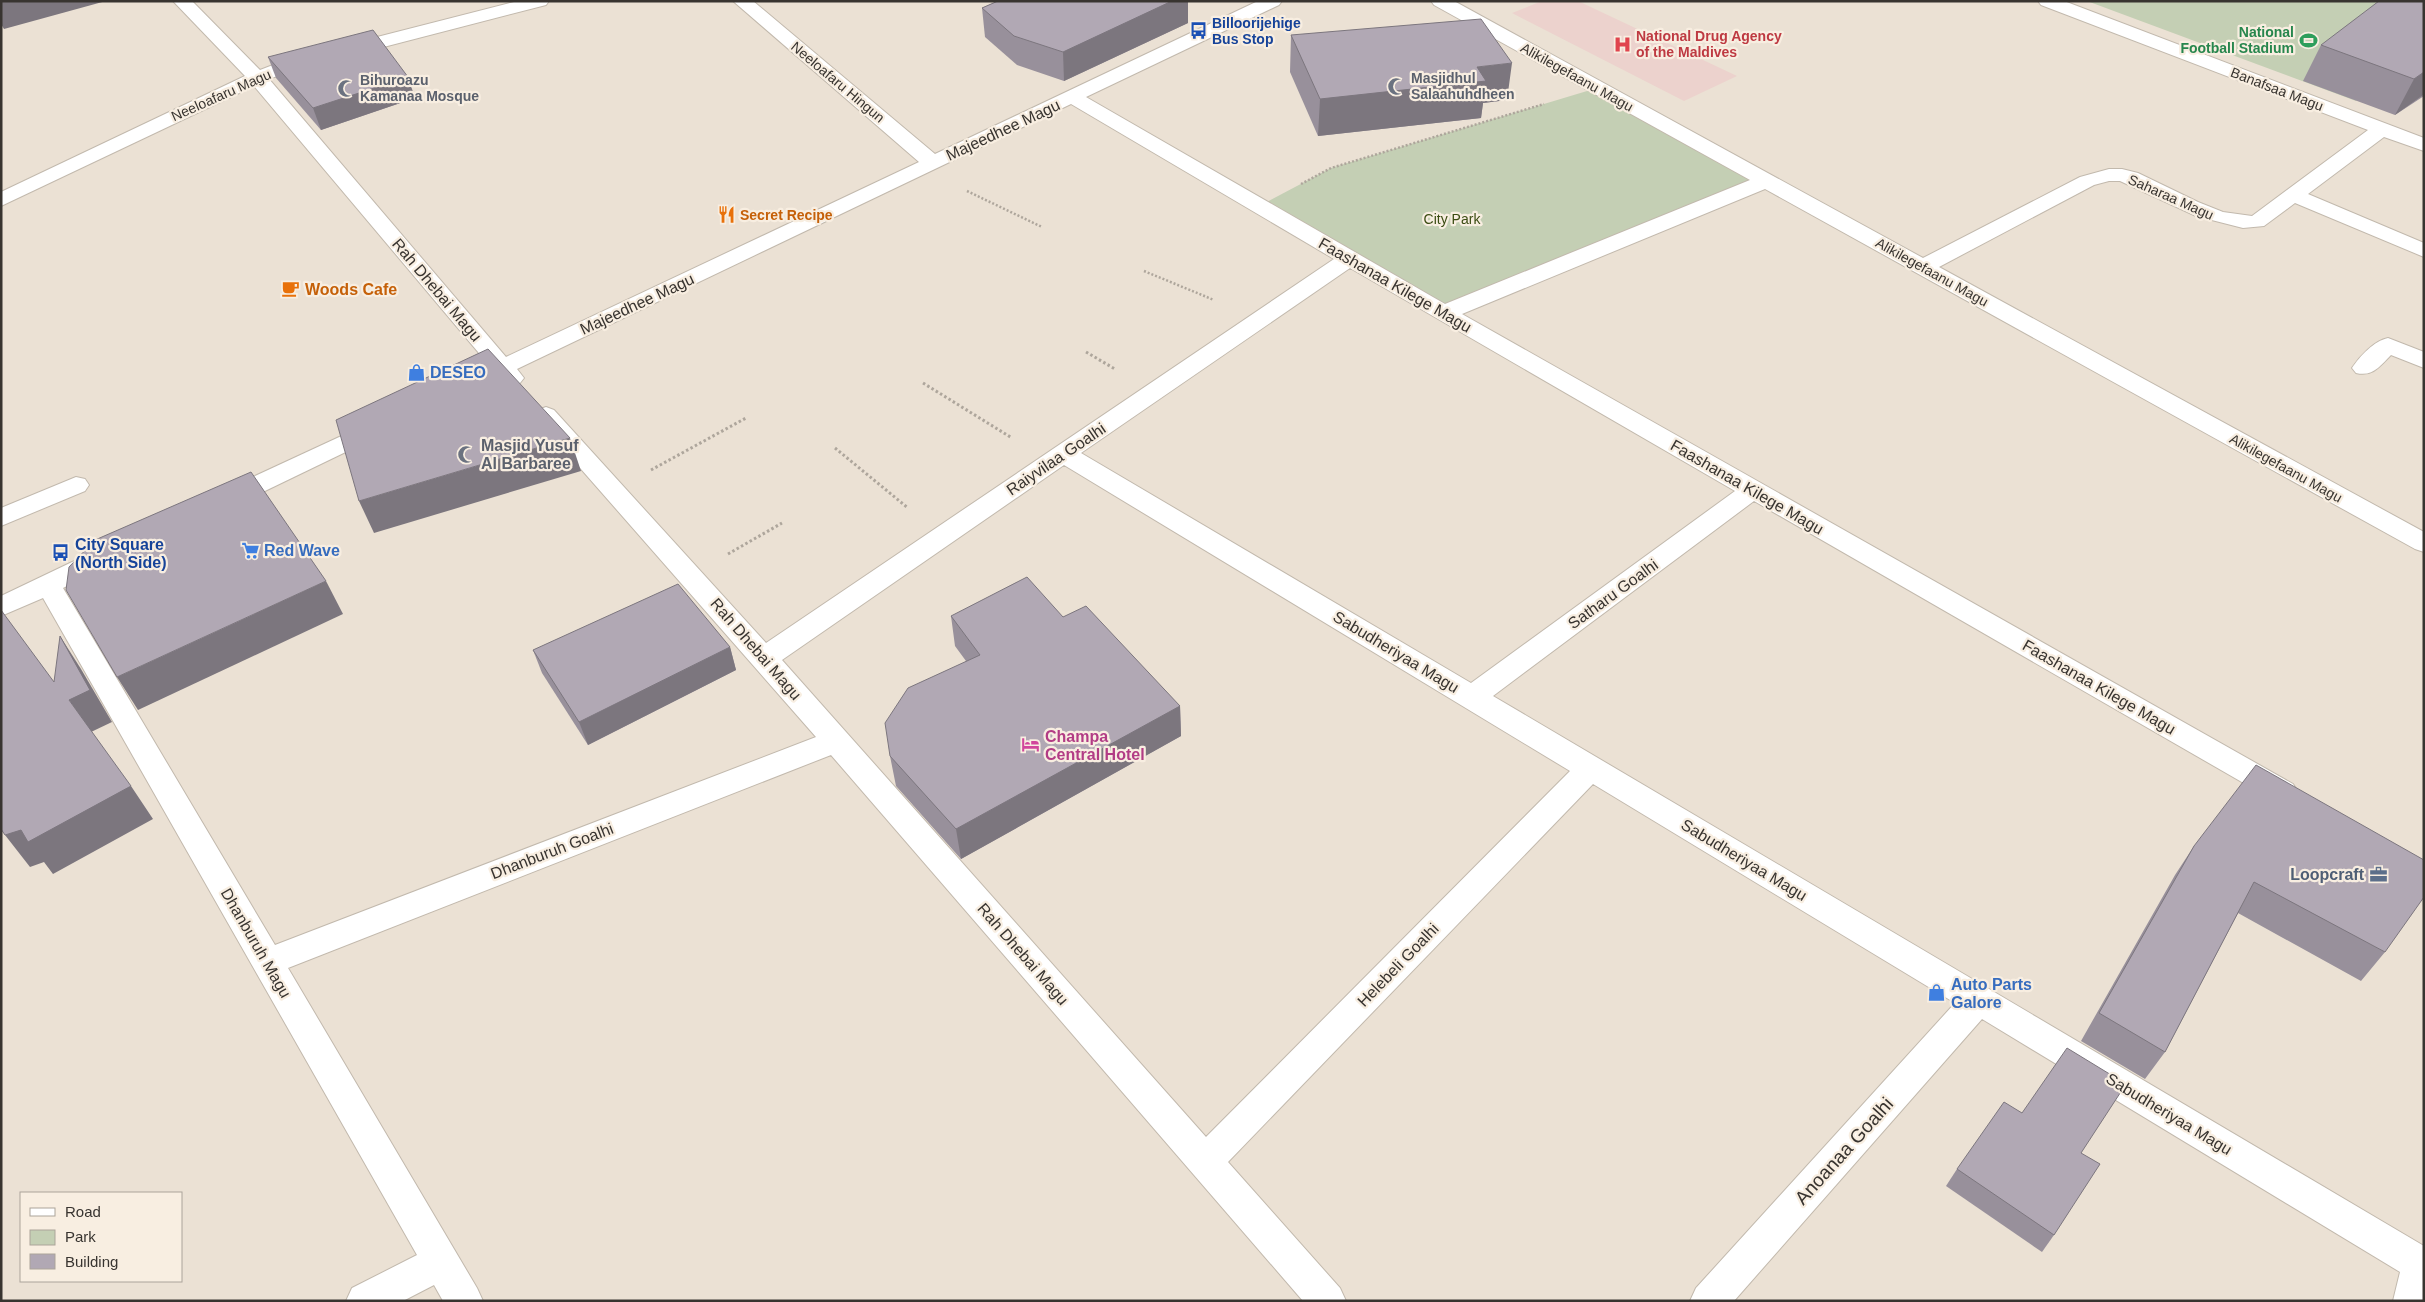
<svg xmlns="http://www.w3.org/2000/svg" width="2425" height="1302" font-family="Helvetica,sans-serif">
<rect width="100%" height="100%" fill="#ebe1d4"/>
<!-- medical -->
<polygon fill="#ecd2cd" points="1542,1 1578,1 1737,76 1684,101 1512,13"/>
<!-- green -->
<g fill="#c4cfb4">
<polygon points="2087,1 2424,1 2378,79 2356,101"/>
<polygon points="1597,88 1766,181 1444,313 1259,206 1331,168"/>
</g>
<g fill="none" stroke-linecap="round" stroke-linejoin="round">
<defs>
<g id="minor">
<path d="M173 1H192L260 70 273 65 280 67 282 71 280 75 269 79 506 357 919 162 733 1H753L935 154 1258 1H1282L1279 5 1086 97 1445 304 1750 180 1434 5 1431 1H1454L1923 258 2080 177 2109 169H2122L2138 173 2198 202 2223 212 2252 216 2368 130 2041 5 2038 1H2064L2424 138V151L2384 137 2308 194 2424 243V257L2295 203 2264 226 2243 228 2196 216 2120 181H2109L2094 185 1939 267 2424 532V552L2415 549 1765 189 1462 314 2293 784 2298 792 2293 800 2283 803 2273 800 1754 501 1493 696 2424 1246V1301H2393L2400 1272 1982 1019 1734 1301H1690L1696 1288 1955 1003 1593 784 1228 1162 1340 1288 1346 1301H1303L831 755 288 968 477 1288 483 1301H443L434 1285 403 1301H346L352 1288 417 1255 43 598 1 616V596L91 553 100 550 109 553 113 559 109 565 63 588 275 945 816 737 538 420 534 415 538 410 546 407 554 410 766 643 1334 259 1071 104 517 369 524 378 520 383C511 385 506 385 499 378L487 382 479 380 475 375 479 370 489 365 254 86 1 206V192L245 76ZM1350 268 1735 491 1471 683 1081 453ZM1064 465 1570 771 1206 1137 782 660Z"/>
<polygon points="518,1 549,1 546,5 345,57 338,55 336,51 338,47"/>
<path d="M2388 338 2424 352V368L2391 355C2380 366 2373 377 2356 373L2352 368C2360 356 2374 341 2388 338Z"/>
<polygon points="376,420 385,423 388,428 385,433 234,506 225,508 216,506 212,500 216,494"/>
<polygon points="76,477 85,479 89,485 85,491 1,526 1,508"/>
</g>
</defs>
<!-- minor casing -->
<use href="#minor" stroke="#c2b9ad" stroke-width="2"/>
<!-- path-far1 -->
<g stroke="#aea69c" stroke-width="2.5" stroke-dasharray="2 2" stroke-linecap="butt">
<polyline points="1301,184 1331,168 1544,104"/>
<polyline points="967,191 1042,227"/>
<polyline points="1144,271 1214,300"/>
</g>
<!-- path -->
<g stroke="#aea69c" stroke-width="3" stroke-dasharray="2.5 2.5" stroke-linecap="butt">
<polyline points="1086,352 1115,369"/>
<polyline points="923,383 1012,438"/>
<polyline points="835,448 908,508"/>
<polyline points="651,470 746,418"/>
<polyline points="728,554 782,523"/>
</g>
<!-- minor -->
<use href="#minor" fill="#fff" fill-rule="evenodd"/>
</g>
<!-- wall -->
<g fill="#98909b">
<polygon points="998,1 1188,1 1188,23 1064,81 1017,65 985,37 982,8"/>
<polygon points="2424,1 2424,96 2395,115 2303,81 2321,45"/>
<polygon points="1291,35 1507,100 1483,103 1481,118 1318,136 1290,72"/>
<polygon points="268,57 415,98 321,130 276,78"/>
<polygon points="951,616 1063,617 1180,706 1181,736 961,859 896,786 890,756 966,661 955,646"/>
<polygon points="730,647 736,670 588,745 542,673 533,650"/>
<polygon points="2194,846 2385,952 2361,981 2238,913 2165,1052 2145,1079 2081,1041 2175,875"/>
<polygon points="2081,1153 2054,1235 2042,1252 1946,1186 1957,1169"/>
</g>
<!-- shaded-wall -->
<g fill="#7c767e">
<polygon points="1,1 106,1 4,29 1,24"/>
<polygon points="1161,1 1188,1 1188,23 1064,81 1063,52"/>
<polygon points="1512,63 1507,100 1483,103 1481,118 1318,136 1320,99 1477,67"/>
<polygon points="2424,72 2423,95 2395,115 2414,79"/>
<polygon points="408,77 415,98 321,130 313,108"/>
<polygon points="570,438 581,471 374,533 359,501"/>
<polygon points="326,581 343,614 138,710 117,677"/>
<polygon points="60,636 81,669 112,722 91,732 69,700"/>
<polygon points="730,647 736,670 588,745 579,722"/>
<polygon points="1180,706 1181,736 961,859 956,829"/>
<polygon points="131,786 153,819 53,874 44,862 30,867 5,835"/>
</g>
<!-- building -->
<g fill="#b1a8b4" stroke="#7c767e">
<polygon points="998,1 1172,1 1063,52 1014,36 982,8"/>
<polygon points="2379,1 2424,1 2424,72 2414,79 2321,45"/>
<polygon points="1481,19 1512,63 1477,67 1486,81 1320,99 1291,35"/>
<polygon points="373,30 408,77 313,108 268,57"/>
<polygon points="488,349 570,438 359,501 336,420"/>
<polygon points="251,472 326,581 117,677 66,590 69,567 95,540"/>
<polygon points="1027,577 1063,617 1086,606 1180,706 956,829 890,756 885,723 908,688 980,655 951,616"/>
<polygon points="678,584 730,647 579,722 533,650"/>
<polygon points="1,610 54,682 60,636 90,690 69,700 131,786 28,842 21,830 5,835 1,829"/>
<polygon points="2256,765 2424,860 2424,897 2385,952 2254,882 2165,1052 2099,1013 2194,846"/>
<polygon points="2067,1048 2126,1084 2081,1153 2100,1164 2054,1235 1957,1169 2004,1102 2022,1113"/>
</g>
<!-- icons -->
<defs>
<symbol id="bus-bare" viewBox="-9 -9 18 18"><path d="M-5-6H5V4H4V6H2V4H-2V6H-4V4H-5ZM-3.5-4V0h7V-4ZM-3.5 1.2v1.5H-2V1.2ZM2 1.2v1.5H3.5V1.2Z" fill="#1a4fb4" stroke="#f8eee1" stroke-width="2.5" paint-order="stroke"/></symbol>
<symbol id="stadium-bare" viewBox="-9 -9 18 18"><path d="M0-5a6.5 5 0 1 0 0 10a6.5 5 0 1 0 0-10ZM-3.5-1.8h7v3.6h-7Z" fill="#2e9e5b" stroke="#f8eee1" stroke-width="2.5" paint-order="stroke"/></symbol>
<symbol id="hospital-bare" viewBox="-9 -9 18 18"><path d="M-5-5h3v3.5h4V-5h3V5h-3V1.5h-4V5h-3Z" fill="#e0444e" stroke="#f8eee1" stroke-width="2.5" paint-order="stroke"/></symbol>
<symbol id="mosque-bare" viewBox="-9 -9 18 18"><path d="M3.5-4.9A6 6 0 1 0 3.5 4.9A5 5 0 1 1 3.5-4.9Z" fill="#6b7280" stroke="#f8eee1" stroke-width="2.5" paint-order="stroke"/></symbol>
<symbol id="restaurant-bare" viewBox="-9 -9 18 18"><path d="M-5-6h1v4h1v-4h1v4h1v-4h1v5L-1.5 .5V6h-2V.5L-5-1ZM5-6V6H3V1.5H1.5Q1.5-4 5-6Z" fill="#e8710a" stroke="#f8eee1" stroke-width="2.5" paint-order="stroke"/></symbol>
<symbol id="cafe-bare" viewBox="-9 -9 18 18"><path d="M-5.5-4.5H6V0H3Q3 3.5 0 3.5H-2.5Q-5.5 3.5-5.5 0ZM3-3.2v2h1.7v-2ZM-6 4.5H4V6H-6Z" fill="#e8710a" stroke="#f8eee1" stroke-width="2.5" paint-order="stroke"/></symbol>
<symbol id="shop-bare" viewBox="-9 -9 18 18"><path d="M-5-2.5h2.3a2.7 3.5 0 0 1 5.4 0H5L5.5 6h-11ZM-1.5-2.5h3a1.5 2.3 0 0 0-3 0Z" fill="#3f7fe0" stroke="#f8eee1" stroke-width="2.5" paint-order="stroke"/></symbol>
<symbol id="supermarket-bare" viewBox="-9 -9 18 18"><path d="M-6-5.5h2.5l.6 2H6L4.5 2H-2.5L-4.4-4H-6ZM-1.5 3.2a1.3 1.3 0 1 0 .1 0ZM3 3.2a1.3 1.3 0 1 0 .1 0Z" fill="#3f7fe0" stroke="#f8eee1" stroke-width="2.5" paint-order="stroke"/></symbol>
<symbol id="hotel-bare" viewBox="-9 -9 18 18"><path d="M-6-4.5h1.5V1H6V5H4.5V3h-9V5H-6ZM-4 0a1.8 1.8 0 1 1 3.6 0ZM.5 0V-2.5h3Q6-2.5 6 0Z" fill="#d1479c" stroke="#f8eee1" stroke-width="2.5" paint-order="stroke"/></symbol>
<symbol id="office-bare" viewBox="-9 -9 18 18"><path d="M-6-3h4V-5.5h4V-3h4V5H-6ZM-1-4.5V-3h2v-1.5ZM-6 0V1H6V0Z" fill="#5c6f8a" stroke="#f8eee1" stroke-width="2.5" paint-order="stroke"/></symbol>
</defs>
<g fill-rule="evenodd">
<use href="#bus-bare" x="1186" y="18" width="25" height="25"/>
<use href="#stadium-bare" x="2296" y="28" width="25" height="25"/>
<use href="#hospital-bare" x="1610" y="32" width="25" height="25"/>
<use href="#mosque-bare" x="1384" y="74" width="25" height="25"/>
<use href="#mosque-bare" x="334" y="76" width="25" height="25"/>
<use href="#restaurant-bare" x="714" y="202" width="25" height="25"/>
<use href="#cafe-bare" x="278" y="276" width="25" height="25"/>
<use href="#shop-bare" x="404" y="360" width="25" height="25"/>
<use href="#mosque-bare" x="454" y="442" width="25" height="25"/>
<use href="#supermarket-bare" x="238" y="538" width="25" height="25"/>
<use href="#bus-bare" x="48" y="540" width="25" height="25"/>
<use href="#hotel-bare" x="1018" y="732" width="25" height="25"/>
<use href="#office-bare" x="2366" y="862" width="25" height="25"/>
<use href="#shop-bare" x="1924" y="980" width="25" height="25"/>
</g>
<g text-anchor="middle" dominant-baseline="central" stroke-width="4.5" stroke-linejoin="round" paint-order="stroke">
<!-- far-transit labels -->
<g font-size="14" font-weight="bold" fill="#164399" stroke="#f8eee1" text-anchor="start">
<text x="1212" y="23">Billoorijehige<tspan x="1212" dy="16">Bus Stop</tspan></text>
</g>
<!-- far-leisure labels -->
<g font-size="14" font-weight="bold" fill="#27864d" stroke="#f8eee1" text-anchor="end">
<text x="2294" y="32">National<tspan x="2294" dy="16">Football Stadium</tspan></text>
</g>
<!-- far-health labels -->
<g font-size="14" font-weight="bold" fill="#be3a42" stroke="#f8eee1" text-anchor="start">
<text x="1636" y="36">National Drug Agency<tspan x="1636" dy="16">of the Maldives</tspan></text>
</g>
<!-- far-street labels -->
<g font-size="14" fill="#383430" stroke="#f8eee1">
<text transform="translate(1577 77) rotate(29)">Alikilegefaanu Magu</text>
<text transform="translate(838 82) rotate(40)">Neeloafaru Hingun</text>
<text transform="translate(2277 89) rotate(21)">Banafsaa Magu</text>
<text transform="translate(221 95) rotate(-24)">Neeloafaru Magu</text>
<text transform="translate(2171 197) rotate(24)">Saharaa Magu</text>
<text transform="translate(1932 272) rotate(29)">Alikilegefaanu Magu</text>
<text transform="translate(2286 468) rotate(29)">Alikilegefaanu Magu</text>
</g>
<!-- far-worship labels -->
<g font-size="14" font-weight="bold" fill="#5b616d" stroke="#f8eee1" text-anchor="start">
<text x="1411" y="78">Masjidhul<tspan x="1411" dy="16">Salaahuhdheen</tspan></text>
<text x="360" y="80">Bihuroazu<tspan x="360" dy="16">Kamanaa Mosque</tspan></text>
</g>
<!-- far-food labels -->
<g font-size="14" font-weight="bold" fill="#c56008" stroke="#f8eee1" text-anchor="start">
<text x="740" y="215">Secret Recipe</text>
</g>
<!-- far-park labels -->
<g font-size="14" fill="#3b4c12" stroke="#f8eee1">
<text x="1452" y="219">City Park</text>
</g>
<!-- street labels -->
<g font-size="16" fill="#383430" stroke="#f8eee1">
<text transform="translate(1003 130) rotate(-25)">Majeedhee Magu</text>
<text transform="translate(1395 285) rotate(30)">Faashanaa Kilege Magu</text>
<text transform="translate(437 290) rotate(50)">Rah Dhebai Magu</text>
<text transform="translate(637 304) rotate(-25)">Majeedhee Magu</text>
<text transform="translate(1056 459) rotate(-34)">Raiyvilaa Goalhi</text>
<text transform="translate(1747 487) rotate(30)">Faashanaa Kilege Magu</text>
<text transform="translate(1613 594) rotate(-36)">Satharu Goalhi</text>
<text transform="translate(756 649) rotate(49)">Rah Dhebai Magu</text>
<text transform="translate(1396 652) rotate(31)">Sabudheriyaa Magu</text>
<text transform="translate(2099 687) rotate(30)">Faashanaa Kilege Magu</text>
<text transform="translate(552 851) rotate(-21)">Dhanburuh Goalhi</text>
<text transform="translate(1744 860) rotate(31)">Sabudheriyaa Magu</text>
<text transform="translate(256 943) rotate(60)">Dhanburuh Magu</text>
<text transform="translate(1023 954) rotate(49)">Rah Dhebai Magu</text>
<text transform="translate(1398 965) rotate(-46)">Helebeli Goalhi</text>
<text transform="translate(2169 1114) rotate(31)">Sabudheriyaa Magu</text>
</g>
<!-- food labels -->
<g font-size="16" font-weight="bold" fill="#c56008" stroke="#f8eee1" text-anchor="start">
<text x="305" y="289">Woods Cafe</text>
</g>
<!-- shop labels -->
<g font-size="16" font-weight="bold" fill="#366cbe" stroke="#f8eee1" text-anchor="start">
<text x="430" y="372">DESEO</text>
<text x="264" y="550">Red Wave</text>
<text x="1951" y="984">Auto Parts<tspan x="1951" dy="18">Galore</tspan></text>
</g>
<!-- worship labels -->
<g font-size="16" font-weight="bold" fill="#5b616d" stroke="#f8eee1" text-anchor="start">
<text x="481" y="445">Masjid Yusuf<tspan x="481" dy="18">Al Barbaree</tspan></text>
</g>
<!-- transit labels -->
<g font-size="16" font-weight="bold" fill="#164399" stroke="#f8eee1" text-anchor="start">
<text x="75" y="544">City Square<tspan x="75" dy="18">(North Side)</tspan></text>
</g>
<!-- hotel labels -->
<g font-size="16" font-weight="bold" fill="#b23c85" stroke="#f8eee1" text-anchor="start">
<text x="1045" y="736">Champa<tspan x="1045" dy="18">Central Hotel</tspan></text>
</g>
<!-- service labels -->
<g font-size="16" font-weight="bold" fill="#4e5e75" stroke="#f8eee1" text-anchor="end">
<text x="2364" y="874">Loopcraft</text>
</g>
<!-- near-street labels -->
<g font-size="19" fill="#383430" stroke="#f8eee1">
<text transform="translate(1844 1151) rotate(-48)">Anoanaa Goalhi</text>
</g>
</g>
<!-- border -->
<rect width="2425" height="1302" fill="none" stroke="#383430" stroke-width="5"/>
<!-- legend -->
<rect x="20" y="1192" width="162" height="90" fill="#f8eee1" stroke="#aba49a"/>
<rect x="30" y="1208" width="25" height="8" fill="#ffffff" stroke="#aba49a"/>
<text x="65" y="1217" font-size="15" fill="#383430">Road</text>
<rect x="30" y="1230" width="25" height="15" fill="#c4cfb4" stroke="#aba49a"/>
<text x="65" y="1242" font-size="15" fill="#383430">Park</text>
<rect x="30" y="1254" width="25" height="15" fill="#b1a8b4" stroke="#aba49a"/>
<text x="65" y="1267" font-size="15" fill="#383430">Building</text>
</svg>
